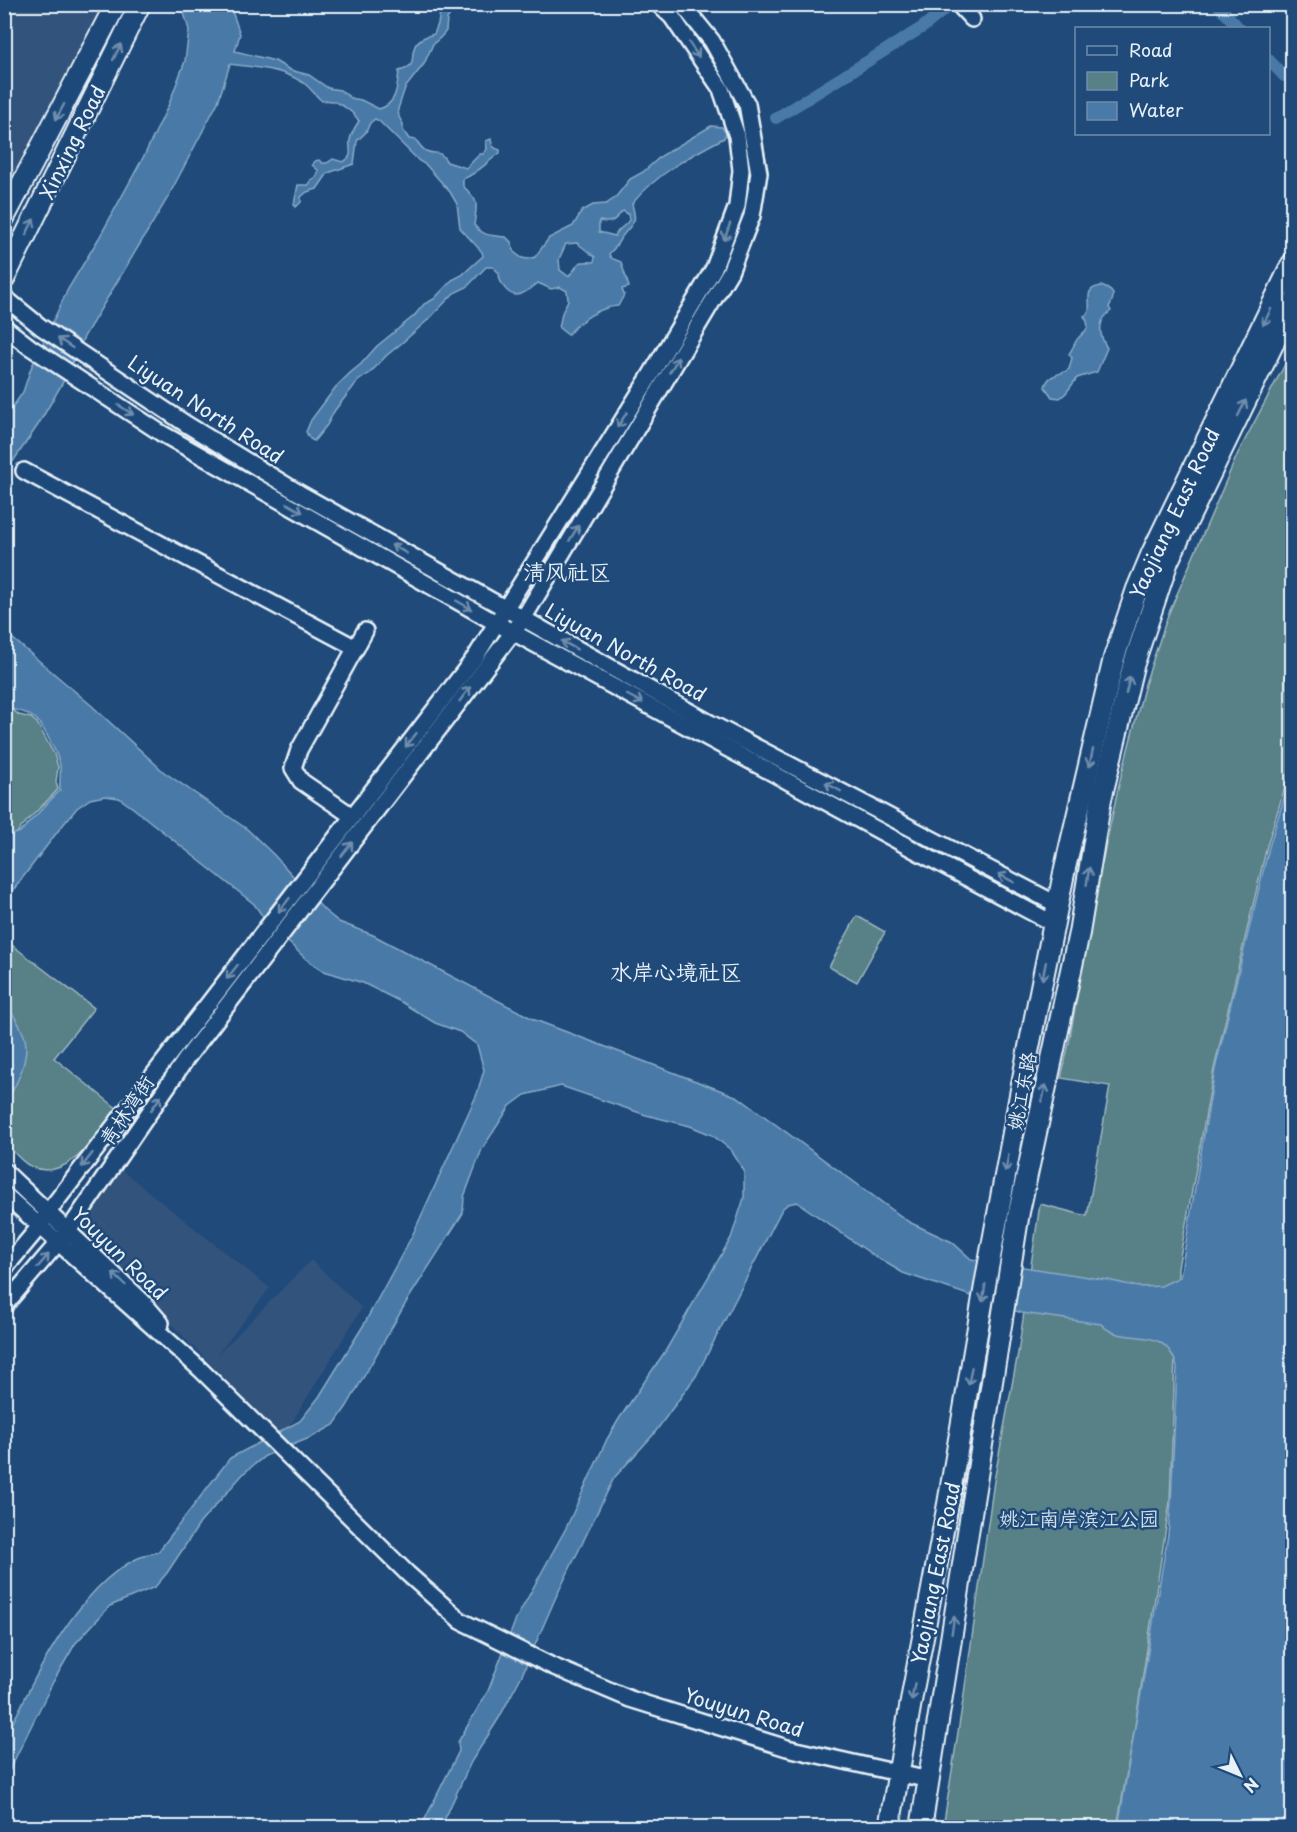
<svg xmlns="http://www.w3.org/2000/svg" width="1297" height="1832" font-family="'Playpen Sans','LXGW WenKai TC',sans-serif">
<rect width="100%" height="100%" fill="#1f4a7a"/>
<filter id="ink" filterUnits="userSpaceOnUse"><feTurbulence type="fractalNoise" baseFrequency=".0167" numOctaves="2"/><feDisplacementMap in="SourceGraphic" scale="12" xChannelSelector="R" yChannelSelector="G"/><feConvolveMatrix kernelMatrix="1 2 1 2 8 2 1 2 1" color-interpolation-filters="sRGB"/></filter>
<g filter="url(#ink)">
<!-- built -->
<g fill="#32537c">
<polygon points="5,5 103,5 5,198"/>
<polygon points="120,1169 270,1288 216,1356 311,1260 362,1308 283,1437 77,1229"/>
</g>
<!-- green -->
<g fill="#588087" stroke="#a0b8c0" stroke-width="1.5">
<polygon points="1292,351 1292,764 1267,846 1214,1069 1178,1268 1170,1502 1134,1732 1117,1827 943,1828 964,1694 994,1481 1018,1353 1040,1204 1087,1216 1110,1086 1061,1078 1069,1043 1093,904 1119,784 1145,684 1168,615 1238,453"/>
<path d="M5 703 19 715 31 718 37 723 54 754 58 767 56 782 58 789C42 809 8 832 6 858L5 859Z"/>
<polygon points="857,916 885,932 857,982 829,967"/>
<path d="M4 939 94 1008 54 1058 119 1110C99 1133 68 1183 32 1167 22 1163 12 1150 5 1142Z"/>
</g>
<!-- water -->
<g fill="#4a7aa7" stroke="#89aac7" stroke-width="1.5" fill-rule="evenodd">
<path d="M176 5H230L240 34 235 51 275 61 290 70 309 75 328 88 340 90 351 98 361 100 379 109C397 104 397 87 399 71 420 65 408 57 416 44 420 38 427 36 434 34L438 24 441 6 443 5H457L447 19 446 31 441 37 433 44 424 64 405 88 398 109 399 117 403 124V130L409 139 416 140C419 144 422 149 426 151 437 156 438 148 447 162L466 168 480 154H483L487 149 486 141 491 139C492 146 493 148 500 150V153C487 162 478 173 463 179V186C480 202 477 203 474 225 484 237 492 235 506 237L511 242 515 253 522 258 528 259 535 257 549 238 573 226 582 211 593 205 606 204 615 198 630 179 643 172 661 156 711 126 722 127 726 133 724 138C691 155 655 175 632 204 637 223 635 220 624 234 617 242 618 246 609 254L611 258 621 262 629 287 622 289 624 295 618 306C599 307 579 321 568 335L559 328 562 313 568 300 567 291 560 287 551 289 538 283C533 287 527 292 521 294 509 299 499 283 499 273L493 267H486L467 287 454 293 429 319 403 342 386 356 370 373 358 381 335 410 327 425 314 441 310 439 306 432 311 420 335 388 350 373 361 364 377 346 414 316 424 304 434 299 452 280 462 275 483 256 482 252 460 228 457 204 450 192 426 165 419 161 379 121 375 119 370 123 366 132 357 141 354 164 328 173 317 189 307 192 301 197V202L296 207 294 204 298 185H309L311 180C317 179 318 175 318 170L312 165 315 161 319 160 322 163H327L333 159 343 162C355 155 348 150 350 140 351 133 355 127 359 121 353 111 335 98 322 101 316 96 311 89 305 84 283 68 256 68 230 64L218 102 167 199 85 335 62 384 38 425 5 473V418L23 392 31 368 68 289 99 238 145 154 169 104 185 61 189 30 184 13ZM623 211 628 214 629 220C625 227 618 228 615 236L599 232V221C615 224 613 220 623 211ZM577 243 595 257 594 262C570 260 582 267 568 276L560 270 559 259 566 244Z"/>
<path d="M1101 286C1115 291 1116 295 1109 307L1111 311C1097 321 1099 335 1107 348L1097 372 1077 378 1066 393 1060 398 1052 397 1045 387C1048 373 1060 376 1069 369L1072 358 1069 354C1072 349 1074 346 1076 341 1081 332 1094 331 1084 316L1088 314C1093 303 1081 289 1101 286Z"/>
<path d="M5 632 91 705 164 772 247 829 274 855 324 910 339 922 373 935 535 1020 738 1097 909 1222 952 1242 971 1259 1108 1280 1138 1287 1161 1286 1180 1277 1215 1069 1269 847 1292 772V1827H1118L1168 1534 1171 1502 1177 1367C1164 1320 1124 1349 1101 1324L1022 1313 903 1273 873 1255 797 1202 788 1204 782 1209 696 1376 653 1435 614 1478 555 1599 522 1675 499 1718 471 1762 441 1827H421L459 1751 458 1742 488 1691 516 1619 566 1528 607 1439 619 1419 666 1350 731 1238 744 1198V1171L731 1150 712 1135 690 1126 646 1115 561 1086 525 1095 510 1106 482 1149 464 1197 463 1213 407 1301 347 1406 334 1425 312 1437 265 1456 244 1473 200 1523 167 1573 155 1587 110 1606 75 1644 53 1682 5 1779C5 1767 3 1753 5 1742 7 1730 17 1716 22 1704 47 1652 97 1562 158 1552L230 1458 300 1421 319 1397 363 1326 412 1236 477 1094 484 1070 477 1045 460 1032 435 1023 401 1002 363 983 324 971 306 959 266 921 254 904 133 808 119 798 105 796 90 799 77 808 58 831 5 901V861L8 854V849H5V837L20 832 60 790C59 782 61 774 60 766 59 756 43 726 36 719 28 713 14 708 5 709Z"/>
<path d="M4 1000C10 1010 19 1022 23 1033 33 1055 16 1086 5 1104Z"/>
</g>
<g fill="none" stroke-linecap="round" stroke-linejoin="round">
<!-- canal -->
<g stroke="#4a7aa7" stroke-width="12">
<polyline points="1217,4 1239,28"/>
<polyline points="1268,59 1284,76"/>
<polyline points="776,118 923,27 951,4"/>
</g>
<defs>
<g id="minor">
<polyline points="958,4 972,19"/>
<polyline points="4,297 41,327 186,424 299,493 710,723 1058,905"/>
<polyline points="4,327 30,347 161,433 496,623 920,853 1054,924"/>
<polyline points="24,471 356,648"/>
<polyline points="352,816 301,781 293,768 299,750 365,631"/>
<polyline points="4,1171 142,1301 161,1323"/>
<polyline points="4,1194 200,1369 408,1574 461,1621 552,1666 630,1699 787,1748 929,1780"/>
<polyline points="4,1269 40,1226 48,1212 476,656 650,376 714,268 737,206 741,170 737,136 721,89 672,17 658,4"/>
<polyline points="4,1306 68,1231 186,1059 523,619 730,272 752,216 759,173 747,104 712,41 682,4"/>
</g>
<g id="major">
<polyline points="4,218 116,4"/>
<polyline points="4,279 140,4"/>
<polyline points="889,1828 913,1690 948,1504 988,1268 1027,1057 1065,868 1114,658 1137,589 1152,553 1292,264"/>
<polyline points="921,1828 1019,1212 1079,933 1101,799 1133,666 1168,561 1292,305"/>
</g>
</defs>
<!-- minor casing -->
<use href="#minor" stroke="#e8f1f8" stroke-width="20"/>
<!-- major casing -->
<use href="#major" stroke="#e8f1f8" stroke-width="24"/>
<!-- minor -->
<use href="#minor" stroke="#1f4a7a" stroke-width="15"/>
<!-- major -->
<use href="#major" stroke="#1f4a7a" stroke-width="20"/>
</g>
<!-- one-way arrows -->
<defs><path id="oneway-shaft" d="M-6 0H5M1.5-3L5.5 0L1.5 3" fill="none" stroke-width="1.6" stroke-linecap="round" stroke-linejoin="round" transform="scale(1.5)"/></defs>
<g stroke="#6f8dac">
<use href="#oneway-shaft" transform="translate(694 50) rotate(56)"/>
<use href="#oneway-shaft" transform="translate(117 52) rotate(-64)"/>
<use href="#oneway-shaft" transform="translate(60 112) rotate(118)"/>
<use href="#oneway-shaft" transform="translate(30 227) rotate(-64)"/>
<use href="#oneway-shaft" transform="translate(727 232) rotate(110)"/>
<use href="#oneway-shaft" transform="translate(1267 317) rotate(116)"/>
<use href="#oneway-shaft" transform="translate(65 343) rotate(-146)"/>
<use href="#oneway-shaft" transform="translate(674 365) rotate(-59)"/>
<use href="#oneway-shaft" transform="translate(1242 408) rotate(-64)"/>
<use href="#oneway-shaft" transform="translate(126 410) rotate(33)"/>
<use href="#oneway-shaft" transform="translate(622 420) rotate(122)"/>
<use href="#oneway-shaft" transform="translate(295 508) rotate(30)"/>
<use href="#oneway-shaft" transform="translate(574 533) rotate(-59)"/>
<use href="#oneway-shaft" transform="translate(399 549) rotate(-151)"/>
<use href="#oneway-shaft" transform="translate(464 605) rotate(30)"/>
<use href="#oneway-shaft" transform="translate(569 645) rotate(-151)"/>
<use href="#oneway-shaft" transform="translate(1128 685) rotate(-76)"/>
<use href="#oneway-shaft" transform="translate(465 694) rotate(-53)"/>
<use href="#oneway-shaft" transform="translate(635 699) rotate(28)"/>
<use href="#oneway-shaft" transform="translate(411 740) rotate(128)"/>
<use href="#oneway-shaft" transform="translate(1091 758) rotate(103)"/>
<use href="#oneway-shaft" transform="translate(833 787) rotate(-152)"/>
<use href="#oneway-shaft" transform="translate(347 849) rotate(-52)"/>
<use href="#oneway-shaft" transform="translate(1088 876) rotate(-81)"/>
<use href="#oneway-shaft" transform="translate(1006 878) rotate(-152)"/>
<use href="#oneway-shaft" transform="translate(284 905) rotate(128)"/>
<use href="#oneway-shaft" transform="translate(1044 971) rotate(102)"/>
<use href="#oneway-shaft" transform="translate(232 972) rotate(128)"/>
<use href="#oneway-shaft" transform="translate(1044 1093) rotate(-78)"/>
<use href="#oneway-shaft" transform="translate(156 1103) rotate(-56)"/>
<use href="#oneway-shaft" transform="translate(87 1160) rotate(128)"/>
<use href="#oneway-shaft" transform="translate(1007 1163) rotate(100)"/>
<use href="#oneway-shaft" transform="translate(43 1261) rotate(-49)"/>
<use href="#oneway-shaft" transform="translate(119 1279) rotate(-136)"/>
<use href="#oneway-shaft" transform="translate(984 1293) rotate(99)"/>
<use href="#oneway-shaft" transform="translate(970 1376) rotate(100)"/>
<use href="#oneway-shaft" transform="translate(953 1625) rotate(-81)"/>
<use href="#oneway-shaft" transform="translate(913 1692) rotate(100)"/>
</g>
</g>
<g text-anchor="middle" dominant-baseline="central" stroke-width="5" stroke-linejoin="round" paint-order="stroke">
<!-- street labels -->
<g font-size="20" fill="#e8f1f8" stroke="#1f4a7a">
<text transform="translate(72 142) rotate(-64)">Xinxing Road</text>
<text transform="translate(206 409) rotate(33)">Liyuan North Road</text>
<text transform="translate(1174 513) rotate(-65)">Yaojiang East Road</text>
<text transform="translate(626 652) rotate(29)">Liyuan North Road</text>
<text transform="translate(1021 1091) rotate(-79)">姚江东路</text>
<text transform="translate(126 1110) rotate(-56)">青林湾街</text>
<text transform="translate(120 1253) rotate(44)">Youyun Road</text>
<text transform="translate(935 1573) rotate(-79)">Yaojiang East Road</text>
<text transform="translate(744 1712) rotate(17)">Youyun Road</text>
</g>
<!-- park labels -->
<g font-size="20" fill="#d2e0e7" stroke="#1f4a7a">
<text x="1079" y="1518">姚江南岸滨江公园</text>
</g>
<!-- quarter labels -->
<g font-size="22" fill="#e8f1f8" stroke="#1f4a7a">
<text x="567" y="570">清风社区</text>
<text x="676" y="970">水岸心境社区</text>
</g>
</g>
<!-- margin -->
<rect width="1297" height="1832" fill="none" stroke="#1f4a7a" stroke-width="24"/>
<rect x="12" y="12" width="1273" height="1808" fill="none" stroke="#e8f1f8" stroke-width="2" filter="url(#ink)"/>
<!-- legend -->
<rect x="1075" y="27" width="195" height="108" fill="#1f4a7a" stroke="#6f8dac" stroke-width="1.5"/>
<rect x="1087" y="46" width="30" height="9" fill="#1f4a7a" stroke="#6f8dac" stroke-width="1.5"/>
<text x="1129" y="57" font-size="18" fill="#e8f1f8">Road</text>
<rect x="1087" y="72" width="30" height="18" fill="#588087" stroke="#6f8dac" stroke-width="1.5"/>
<text x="1129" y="87" font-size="18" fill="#e8f1f8">Park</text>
<rect x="1087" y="102" width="30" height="18" fill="#4a7aa7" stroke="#6f8dac" stroke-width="1.5"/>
<text x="1129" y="117" font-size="18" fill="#e8f1f8">Water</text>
<!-- north arrow -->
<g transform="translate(1240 1775) rotate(133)" stroke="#1f4a7a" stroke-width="4.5" paint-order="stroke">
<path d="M0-4.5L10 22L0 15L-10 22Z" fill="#e8f1f8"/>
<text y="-9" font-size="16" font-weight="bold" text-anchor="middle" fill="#e8f1f8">N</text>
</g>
</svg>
